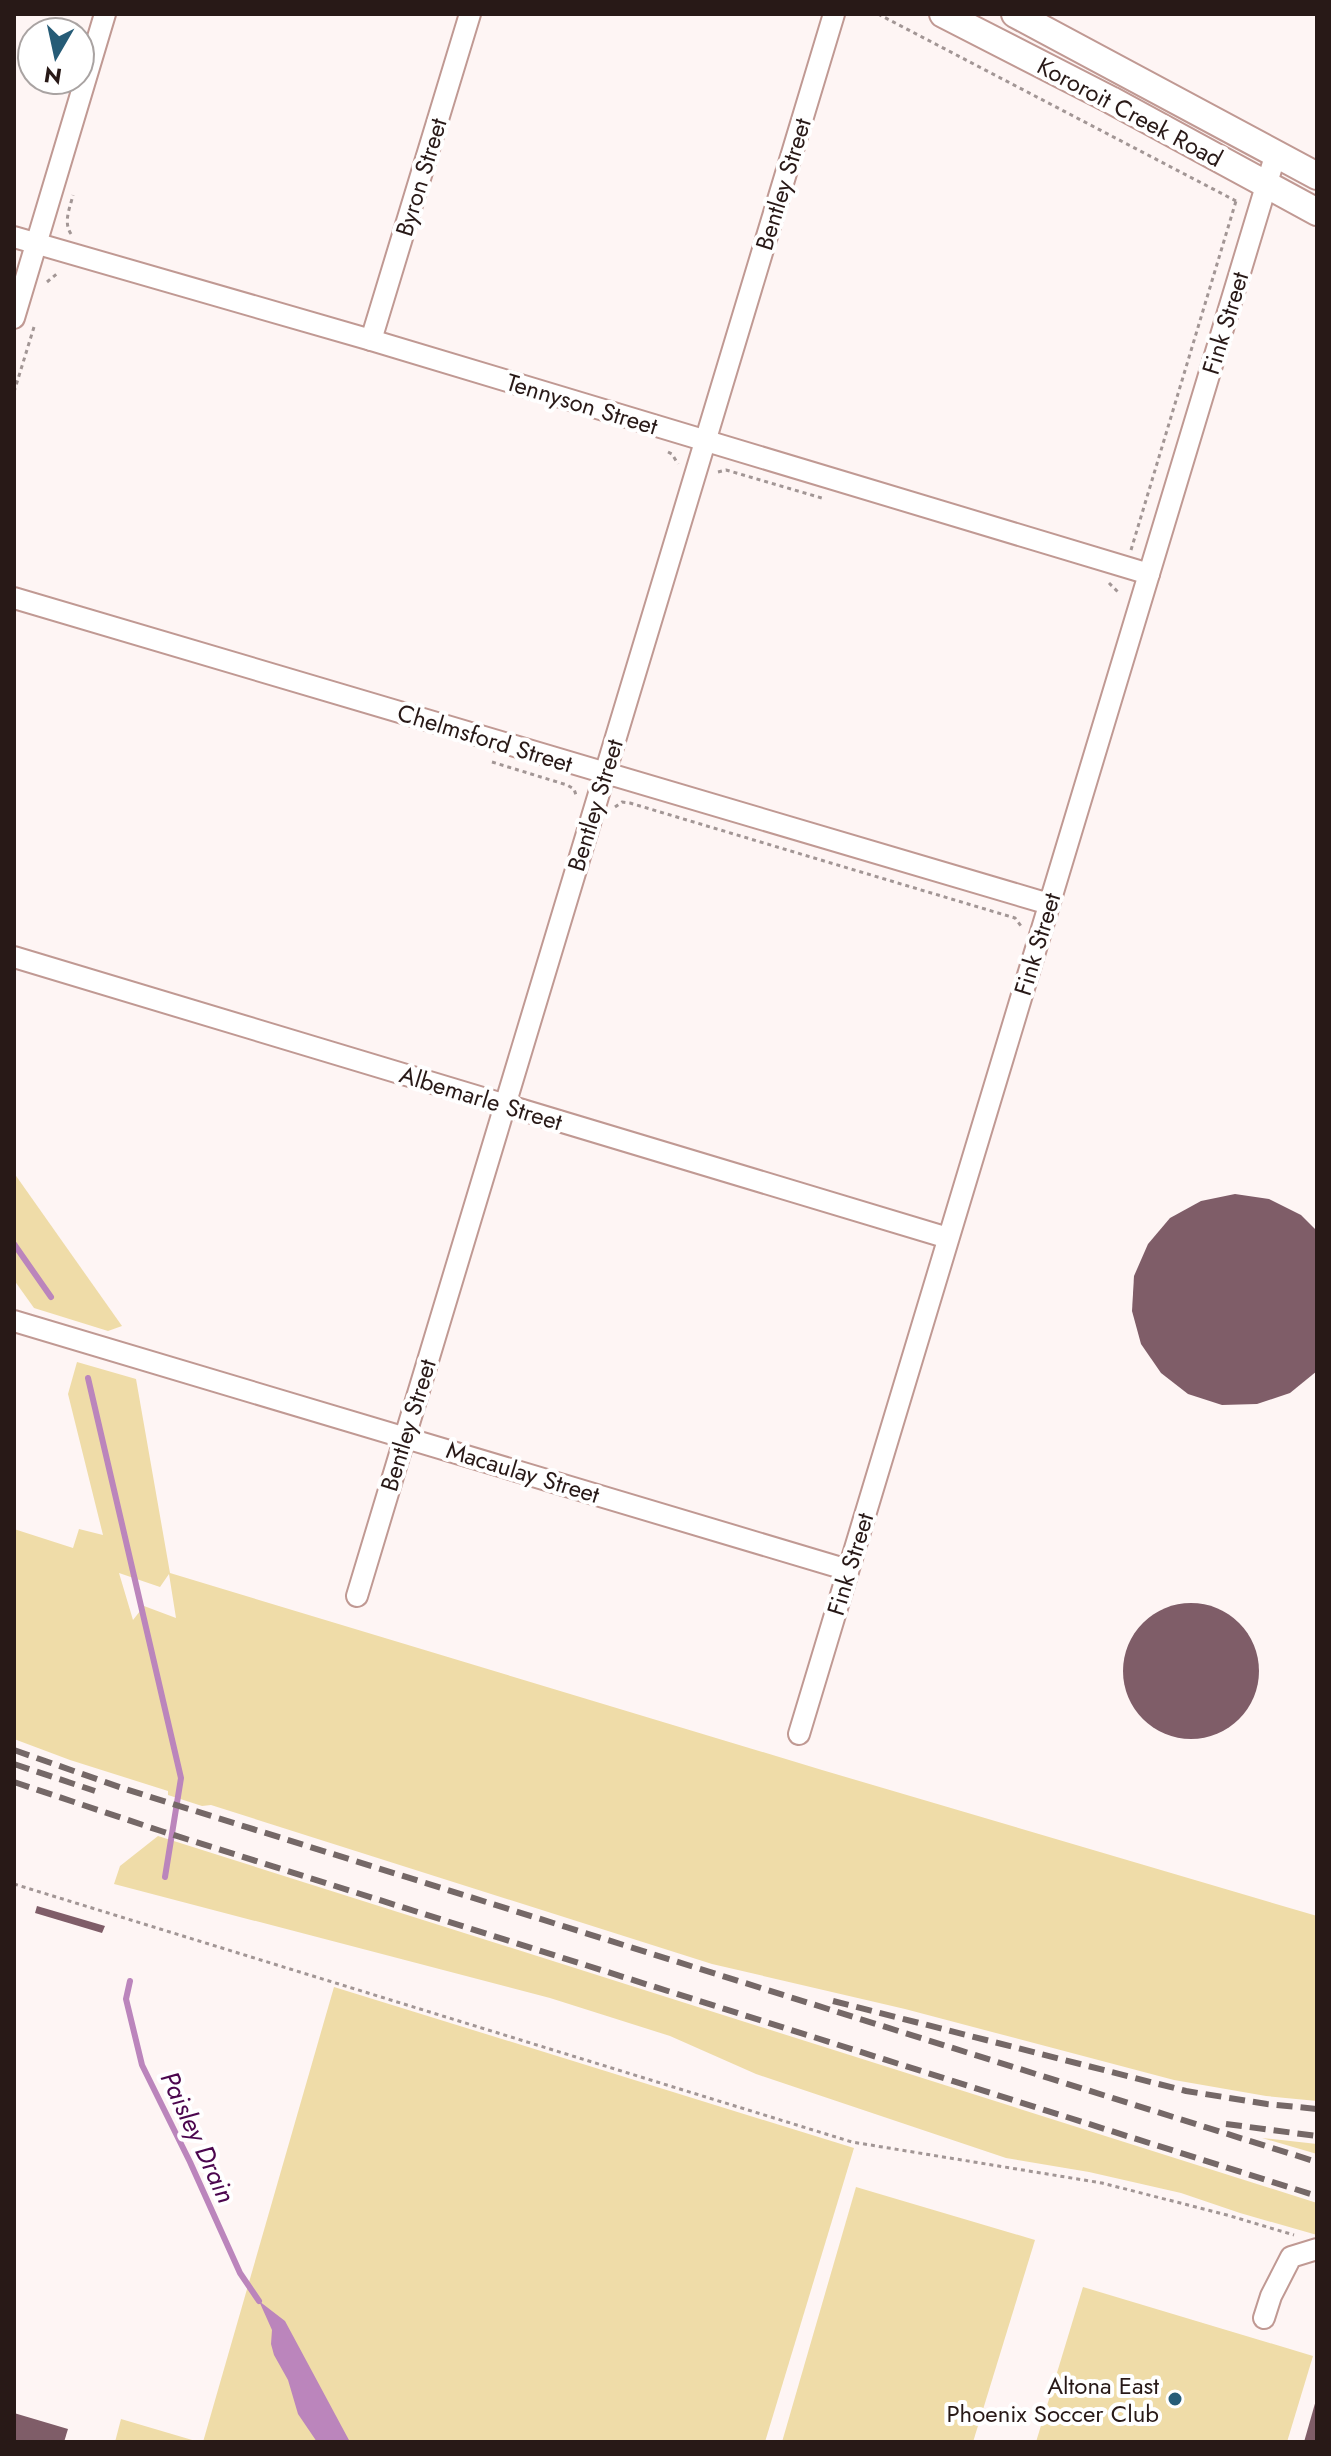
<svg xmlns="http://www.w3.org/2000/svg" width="1331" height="2456" font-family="Jost,sans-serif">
<rect width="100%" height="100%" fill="#fef5f4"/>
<!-- green -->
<g fill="#efdca8" fill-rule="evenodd">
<polygon points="14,1173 122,1326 108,1331 34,1308 14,1280"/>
<path d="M77 1362 136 1379 170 1573 822 1770 1317 1916V2101L1266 2096 1174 2080 905 2009 712 1964 211 1805 202 1806 168 1795V1791L70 1760 14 1739V1529L73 1548 79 1529 103 1535 68 1394ZM119 1573 160 1587 169 1574 176 1618 144 1606 133 1620Z"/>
<polygon points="158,1836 1317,2203 1317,2235 1240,2213 1181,2193 1089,2172 1006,2158 756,2074 670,2036 550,1998 114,1884 120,1866"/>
<polygon points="334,1987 854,2148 765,2442 203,2442"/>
<polygon points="1262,2138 1317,2144 1317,2154"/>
<polygon points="856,2187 1035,2240 973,2442 782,2442"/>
<polygon points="1083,2287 1313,2356 1287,2442 1036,2442"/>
<polygon points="121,2419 199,2442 115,2442"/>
</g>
<!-- water -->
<polygon fill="#bb85bc" points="259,2301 285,2321 350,2442 317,2442 298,2414 288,2380 274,2355 271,2344 272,2330"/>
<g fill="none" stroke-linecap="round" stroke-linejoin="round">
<!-- stream -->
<g stroke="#bb85bc" stroke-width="6">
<polyline points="14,1244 51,1297"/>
<polyline points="88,1378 181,1778 165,1877"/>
<polyline points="130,1981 126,1999 142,2065 190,2162 240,2273 259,2301"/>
</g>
</g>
<!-- building -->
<g fill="#7f5d68">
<polygon points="1235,1194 1269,1199 1301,1215 1317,1231 1317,1371 1290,1393 1257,1404 1222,1405 1188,1394 1161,1373 1141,1344 1132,1311 1134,1276 1148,1244 1170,1218 1201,1201"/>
<circle cx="1191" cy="1671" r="68"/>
<polygon points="37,1906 105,1926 102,1933 35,1913"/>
<polygon points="1316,2400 1317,2442 1304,2442"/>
<polygon points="14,2413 68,2429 64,2442 14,2442"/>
</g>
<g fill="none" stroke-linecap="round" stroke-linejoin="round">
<defs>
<g id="minor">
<polyline points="14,237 371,340 1149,574"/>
<polyline points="14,318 105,14"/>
<polyline points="371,340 470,14"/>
<polyline points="14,598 1049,904"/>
<polyline points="14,957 948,1238"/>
<polyline points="14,1321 848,1570"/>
<polyline points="357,1596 834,14"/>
<polyline points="799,1734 1276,153"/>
<polyline points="1264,2318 1271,2296 1291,2257 1317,2249"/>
</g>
<g id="major">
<polyline points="943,14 1111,100 1317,212"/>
<polyline points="1015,14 1317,176"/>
</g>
</defs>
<!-- minor casing -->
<use href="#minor" stroke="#c09993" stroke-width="24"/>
<!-- major casing -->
<use href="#major" stroke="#c09993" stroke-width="30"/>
<!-- path -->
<g stroke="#a29695" stroke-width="3" stroke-dasharray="4 4" stroke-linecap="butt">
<polyline points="878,14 1236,201"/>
<path d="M71 234C63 222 70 208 73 195"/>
<polyline points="47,282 59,272"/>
<polyline points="14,392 34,327"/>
<polyline points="668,452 672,454 678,464"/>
<polyline points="718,472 726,470 825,499"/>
<polyline points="1131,550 1236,201"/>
<polyline points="1109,583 1119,593"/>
<polyline points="492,762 567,785 574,789 576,795"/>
<polyline points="615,807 622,802 630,803 1015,918 1021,926"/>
<polyline points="14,1884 852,2142 1102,2183 1227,2215 1294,2235"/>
</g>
<!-- minor -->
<use href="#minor" stroke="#fff" stroke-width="20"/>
<!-- major -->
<use href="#major" stroke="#fff" stroke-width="26"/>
<!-- rail -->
<g stroke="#756867" stroke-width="6" stroke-dasharray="16 8" stroke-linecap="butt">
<polyline points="14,1750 125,1789 1317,2162"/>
<polyline points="14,1764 95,1791"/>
<polyline points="14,1782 161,1831 1317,2196"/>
<polyline points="833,2001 1186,2091 1267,2104 1317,2109"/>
<polyline points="1226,2124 1317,2136"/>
</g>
</g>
<!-- markers -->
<circle fill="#265c77" stroke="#fff" stroke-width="3" cx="1175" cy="2399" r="8"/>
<g text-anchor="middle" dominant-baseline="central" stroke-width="8" stroke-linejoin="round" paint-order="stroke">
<!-- street labels -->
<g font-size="24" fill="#281917" stroke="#fff">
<text transform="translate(1130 112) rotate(28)">Kororoit Creek Road</text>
<text transform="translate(421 177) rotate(-73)">Byron Street</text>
<text transform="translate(783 184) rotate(-73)">Bentley Street</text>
<text transform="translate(1225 323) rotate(-73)">Fink Street</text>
<text transform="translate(582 404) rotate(17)">Tennyson Street</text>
<text transform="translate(485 738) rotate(17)">Chelmsford Street</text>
<text transform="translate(595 805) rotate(-73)">Bentley Street</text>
<text transform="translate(1037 944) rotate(-73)">Fink Street</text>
<text transform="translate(481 1098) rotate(17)">Albemarle Street</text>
<text transform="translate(408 1425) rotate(-73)">Bentley Street</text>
<text transform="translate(523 1472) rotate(17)">Macaulay Street</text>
<text transform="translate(850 1564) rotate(-73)">Fink Street</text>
</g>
<!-- poi labels -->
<g font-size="24" fill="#281917" stroke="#fff" text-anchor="end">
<text x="1159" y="2385">Altona East<tspan x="1159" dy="28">Phoenix Soccer Club</tspan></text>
</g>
<!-- water labels -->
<g font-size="26" font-style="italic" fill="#4b064e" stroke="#fff">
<text transform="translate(198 2137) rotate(65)">Paisley Drain</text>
</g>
</g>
<!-- border -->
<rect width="1331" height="2456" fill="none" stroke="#281917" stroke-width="32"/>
<!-- north arrow -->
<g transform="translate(56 56) rotate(189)"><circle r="38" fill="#ffffff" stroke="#a9a3a2" stroke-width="2"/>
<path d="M0-6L14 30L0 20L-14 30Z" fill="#265c77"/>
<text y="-12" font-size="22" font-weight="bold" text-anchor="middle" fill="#281917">N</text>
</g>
</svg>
